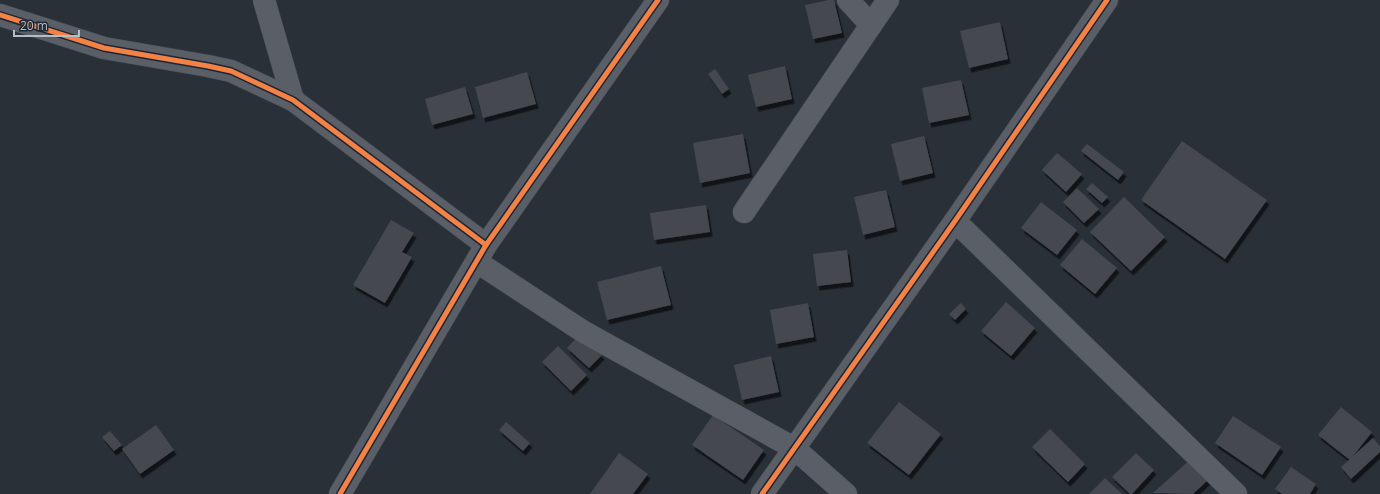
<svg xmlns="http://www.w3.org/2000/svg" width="1380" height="494" font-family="'Open Sans',sans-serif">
<defs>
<filter id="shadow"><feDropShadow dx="2.5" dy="4.5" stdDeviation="0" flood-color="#0009"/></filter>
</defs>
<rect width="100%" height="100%" fill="#2a3038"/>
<!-- building -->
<g fill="#444950" filter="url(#shadow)">
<polygon points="829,0 834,0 842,33 813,39 805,5"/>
<polygon points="1000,22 1008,59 969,68 960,31"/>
<polygon points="785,66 792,99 756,107 748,75"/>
<polygon points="715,69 729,89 722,94 708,74"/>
<polygon points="527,72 536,104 483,118 475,87"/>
<polygon points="961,80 969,115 929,123 922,88"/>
<polygon points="465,87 473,114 432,125 425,99"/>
<polygon points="743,134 750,173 700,183 693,143"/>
<polygon points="924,136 933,173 900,181 891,144"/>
<polygon points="1182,141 1267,200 1225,259 1141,200"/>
<polygon points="1087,144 1124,172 1118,180 1081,151"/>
<polygon points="1057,153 1082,174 1066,192 1042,170"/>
<polygon points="1092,183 1108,197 1102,203 1086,189"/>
<polygon points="1077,188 1099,209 1084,223 1063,202"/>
<polygon points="886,190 895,227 863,235 854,197"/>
<polygon points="1124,197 1165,237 1131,271 1090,232"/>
<polygon points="1041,202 1077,230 1057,255 1021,228"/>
<polygon points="706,205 710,232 654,240 650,213"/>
<polygon points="391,220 414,233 402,252 412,257 385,303 353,285"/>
<polygon points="1082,239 1117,268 1095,294 1060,265"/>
<polygon points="847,250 851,282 817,286 813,254"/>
<polygon points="661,266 671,305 607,320 597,282"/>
<polygon points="1006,302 1035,328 1011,356 981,331"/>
<polygon points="808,303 814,337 776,344 770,310"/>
<polygon points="961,303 966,309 955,320 949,314"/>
<polygon points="580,334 602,355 589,368 567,348"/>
<polygon points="558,346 587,375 571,391 542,362"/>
<polygon points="771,356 779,392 742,400 734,365"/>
<polygon points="899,402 941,434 909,475 867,443"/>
<polygon points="1341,407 1372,432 1350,460 1318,435"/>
<polygon points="713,415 764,450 743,480 692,445"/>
<polygon points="1233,416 1281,447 1262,475 1215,443"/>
<polygon points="506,422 530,443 523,451 499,430"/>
<polygon points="156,425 174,450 140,474 122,449"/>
<polygon points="1050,429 1085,464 1068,482 1032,447"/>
<polygon points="110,431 122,445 114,451 102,437"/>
<polygon points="1373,438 1380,446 1380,452 1351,479 1341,467"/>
<polygon points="619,453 648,474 633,494 590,494"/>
<polygon points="1136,453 1154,470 1132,494 1130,494 1112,477"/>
<polygon points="1191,459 1209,479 1193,494 1153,493"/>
<polygon points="1291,467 1316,484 1310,494 1282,494 1275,489"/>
<polygon points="1105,478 1122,494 1089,494"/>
</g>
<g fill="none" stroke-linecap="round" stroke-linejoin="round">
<defs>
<g id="minor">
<polyline points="264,0 293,100"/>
<polyline points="848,0 871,25"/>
<polyline points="0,15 104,48 208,66 231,71 293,100 486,245"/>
<polyline points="744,212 888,0"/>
<polyline points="955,221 1236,494"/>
<polyline points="477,262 584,332 794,448 846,494"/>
<polyline points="340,494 486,245 658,0"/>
<polyline points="762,494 955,221 1107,0"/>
</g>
</defs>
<!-- minor casing -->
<use href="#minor" stroke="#484c53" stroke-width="23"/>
<!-- minor -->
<use href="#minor" stroke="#5a5e66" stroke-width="22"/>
<defs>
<g id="cycleway">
<polyline points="0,15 104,48 208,66 231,71 293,100 486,245"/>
<polyline points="340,494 486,245 658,0"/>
<polyline points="762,494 955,221 1107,0"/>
</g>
</defs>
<!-- cycleway casing -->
<use href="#cycleway" stroke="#1d2633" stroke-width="8"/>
<!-- cycleway -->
<use href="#cycleway" stroke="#f48246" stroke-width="5"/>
</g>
<!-- scale -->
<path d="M14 30v6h65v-6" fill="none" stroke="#b4bcc9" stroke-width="2"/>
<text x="20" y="30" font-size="12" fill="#b4bcc9" stroke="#1d2633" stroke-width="3" paint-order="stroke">20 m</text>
</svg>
